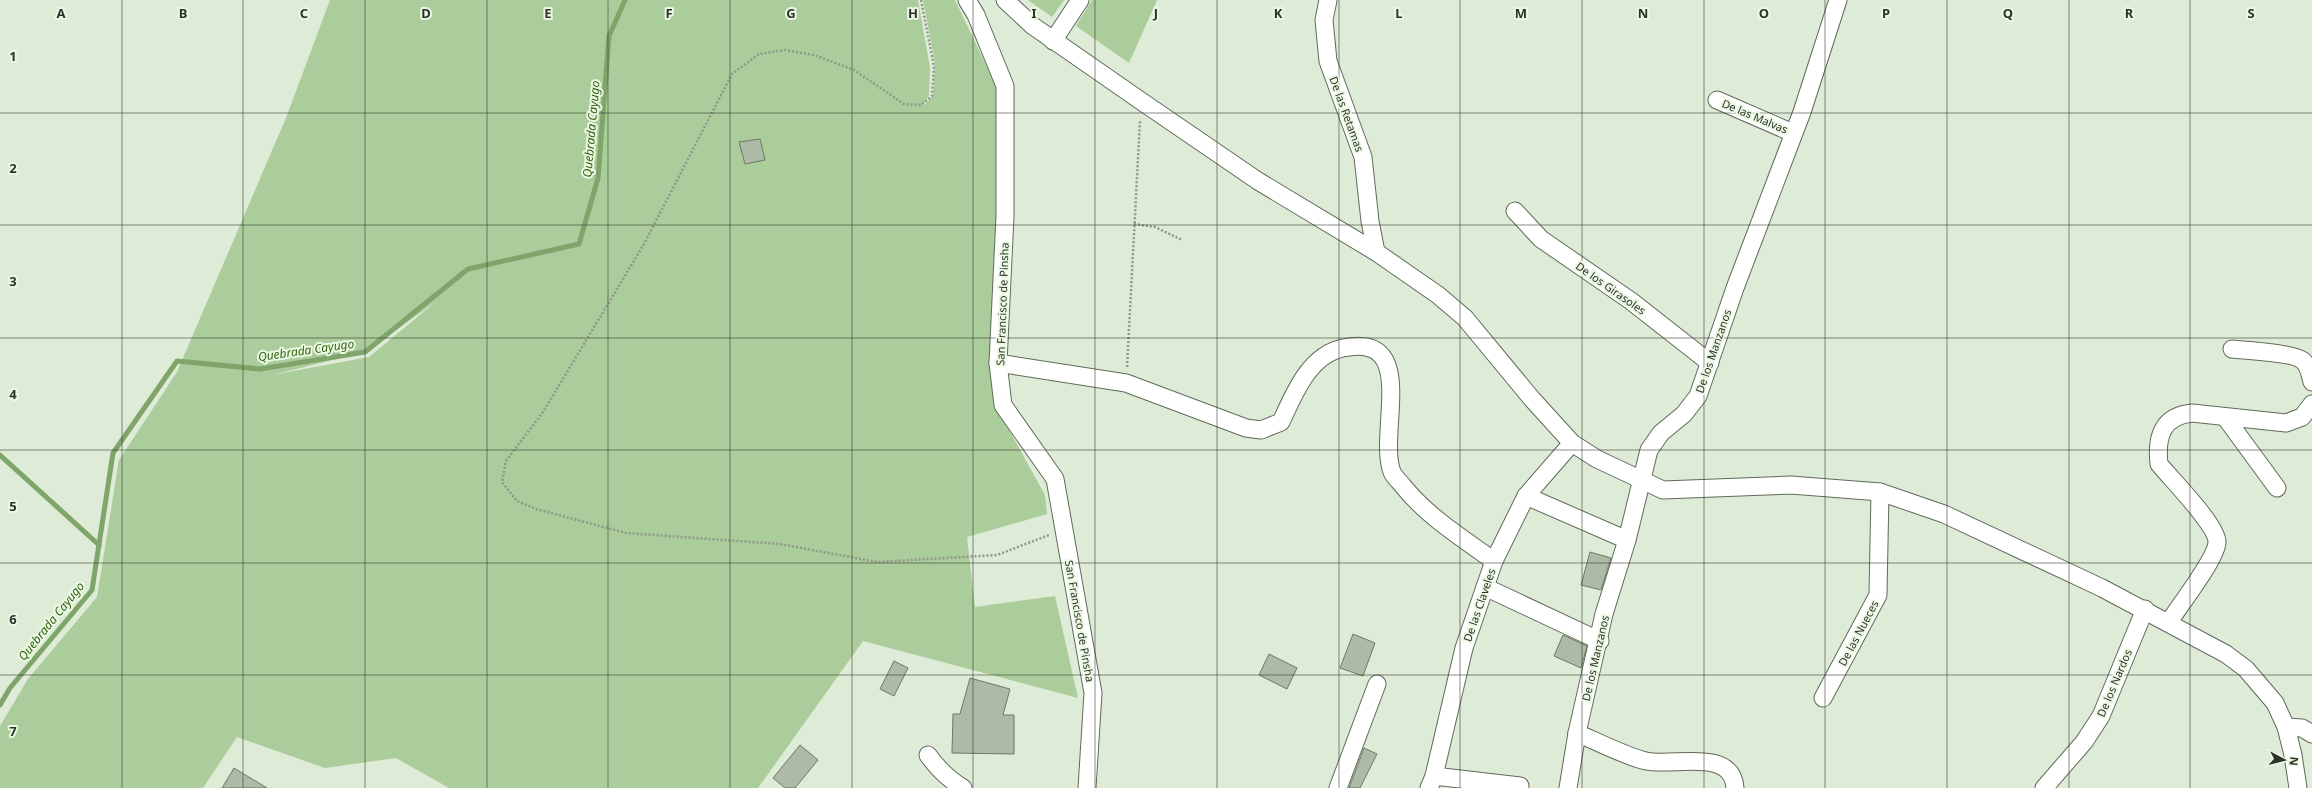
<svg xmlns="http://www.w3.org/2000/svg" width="2312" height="788" font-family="'Noto Sans',sans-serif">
<rect width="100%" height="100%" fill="#deebd7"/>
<!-- green -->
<g fill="#abcc9b" fill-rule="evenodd">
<path d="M330 0H918L930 68 929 95 923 106 933 96 935 63 923 0H955L997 88V408L1045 495 1047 514 967 537 975 607 1055 596 1078 698 863 641 758 788H449L396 758 325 768 237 737 203 788H0V726L28 679 97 597 119 460 177 372 286 118ZM437 301 369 357 272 375 365 352Z"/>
<polygon points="1028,0 1064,0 1052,17"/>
<polygon points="1092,0 1157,0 1129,63 1076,26"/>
</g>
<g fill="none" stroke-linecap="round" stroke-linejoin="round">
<!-- stream -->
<g stroke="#7fa56b" stroke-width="5">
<polyline points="0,455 99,545"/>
<polyline points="0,705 10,688 92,590 113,453 177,361 260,369 365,352 468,269 579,244 598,178 609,36 625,0"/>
</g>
</g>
<!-- building -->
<g fill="#adbaa6" stroke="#6d7967">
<polygon points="760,139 765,160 745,164 739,142"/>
<polygon points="1590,552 1611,558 1601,590 1581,585"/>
<polygon points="1353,634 1375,643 1363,676 1340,668"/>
<polygon points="1563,635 1587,646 1581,668 1554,656"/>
<polygon points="1269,654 1297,668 1287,689 1259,675"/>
<polygon points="894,661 908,668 894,696 880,689"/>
<polygon points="970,678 1010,689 1003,715 1014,715 1014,754 952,753 953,714 960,714"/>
<polygon points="800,745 818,760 795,788 785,788 773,778"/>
<polygon points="1364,748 1377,754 1360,788 1349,788"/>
<polygon points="234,768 267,788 222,788"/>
</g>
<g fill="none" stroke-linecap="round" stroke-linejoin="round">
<defs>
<g id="minor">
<polyline points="967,0 976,15 1005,86 1005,216 998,363 1003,405 1055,479 1093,693 1087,788"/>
<polyline points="1005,0 1033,26 1141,101 1258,181 1376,252 1438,295 1465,318 1532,399 1572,443 1597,459 1663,490 1791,485 1880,492 1944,514 2102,588 2226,654 2246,669 2275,703 2286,727 2293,755 2298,788"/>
<polyline points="1328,0 1324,20 1328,61 1363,157 1370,221 1376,252"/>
<polyline points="1053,41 1080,0"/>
<polyline points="1717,100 1793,133"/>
<polyline points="1515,211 1541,239 1631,301 1710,363"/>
<path d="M2232 349C2246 350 2293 353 2302 360 2309 365 2310 375 2312 382"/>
<path d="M998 363 1126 383 1246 428 1261 430 1281 422C1294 394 1309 355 1343 348 1420 332 1377 432 1392 472 1394 477 1400 482 1403 486 1428 517 1462 538 1494 561"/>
<polyline points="2225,417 2277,488"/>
<polyline points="1526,496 1627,540"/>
<polyline points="1485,587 1600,641"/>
<path d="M2169 622C2179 606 2217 558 2217 542 2217 525 2172 480 2159 464 2156 437 2162 416 2192 413L2286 423 2302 417 2312 404"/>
<polyline points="1823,698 1878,595 1880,492"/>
<polyline points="2286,727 2302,728 2312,734"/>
<path d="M1577 733C1596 741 1627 757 1646 761 1674 767 1732 747 1735 788"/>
<path d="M928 755C938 769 948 779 963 788"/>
<polyline points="1434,776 1520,786"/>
<polyline points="1338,788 1377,684"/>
<polyline points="1429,788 1434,776 1464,648 1494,561 1526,496 1572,443"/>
<polyline points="1568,788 1577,733 1604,614 1627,540 1649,450 1661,433 1684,414 1698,396 1735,288 1802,112 1838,0"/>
<polyline points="2044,788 2084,742 2101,716 2145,609"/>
</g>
</defs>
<!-- minor casing -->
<use href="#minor" stroke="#5f6b59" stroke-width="19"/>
<!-- path -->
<g stroke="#8f988a" stroke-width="2.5" stroke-dasharray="2 2" stroke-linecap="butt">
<polyline points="921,0 934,66 932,96 921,105 904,104 854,70 814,55 785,50 759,54 732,74 644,244 543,412 506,461 502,482 517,501 536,509 626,533 780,544 877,562 997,555 1049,535"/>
<polyline points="1134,224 1155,227 1182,240"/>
<polyline points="1127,367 1140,120"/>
</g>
<!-- minor -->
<use href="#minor" stroke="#fff" stroke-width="17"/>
</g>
<!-- grid -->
<path fill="none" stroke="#2d322a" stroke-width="1" stroke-opacity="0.55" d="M122 0V788M243 0V788M365 0V788M487 0V788M608 0V788M730 0V788M852 0V788M973 0V788M1095 0V788M1217 0V788M1339 0V788M1460 0V788M1582 0V788M1704 0V788M1825 0V788M1947 0V788M2069 0V788M2190 0V788M0 113H2312M0 225H2312M0 338H2312M0 450H2312M0 563H2312M0 675H2312"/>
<g text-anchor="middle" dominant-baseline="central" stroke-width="4" stroke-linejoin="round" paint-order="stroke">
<!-- street labels -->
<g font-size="11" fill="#2d322a" stroke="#ebf9e4">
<text transform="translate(1347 114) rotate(70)">De las Retamas</text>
<text transform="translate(1755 116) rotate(23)">De las Malvas</text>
<text transform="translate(1611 288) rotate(35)">De los Girasoles</text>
<text transform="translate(1002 304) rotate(-88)">San Francisco de Pinsha</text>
<text transform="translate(1713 351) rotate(-71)">De los Manzanos</text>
<text transform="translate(1479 605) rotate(-71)">De las Claveles</text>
<text transform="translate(1080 621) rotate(80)">San Francisco de Pinsha</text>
<text transform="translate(1858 633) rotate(-62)">De las Nueces</text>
<text transform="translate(1595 658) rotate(-77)">De los Manzanos</text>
<text transform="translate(2114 683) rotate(-67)">De los Nardos</text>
</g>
<!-- water labels -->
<g font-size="12" font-style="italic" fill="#356312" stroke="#ebf9e4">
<text transform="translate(591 129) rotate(-85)">Quebrada Cayugo</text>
<text transform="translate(306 350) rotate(-8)">Quebrada Cayugo</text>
<text transform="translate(51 621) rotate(-51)">Quebrada Cayugo</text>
</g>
</g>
<g font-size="13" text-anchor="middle" font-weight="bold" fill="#2d322a" stroke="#ebf9e4" stroke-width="4" stroke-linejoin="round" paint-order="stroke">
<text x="61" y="18">A</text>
<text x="183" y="18">B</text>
<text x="304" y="18">C</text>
<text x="426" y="18">D</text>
<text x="548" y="18">E</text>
<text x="669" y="18">F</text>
<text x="791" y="18">G</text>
<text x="913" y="18">H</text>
<text x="1034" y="18">I</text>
<text x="1156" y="18">J</text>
<text x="1278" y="18">K</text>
<text x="1399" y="18">L</text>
<text x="1521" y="18">M</text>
<text x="1643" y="18">N</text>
<text x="1764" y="18">O</text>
<text x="1886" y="18">P</text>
<text x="2008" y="18">Q</text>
<text x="2129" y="18">R</text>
<text x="2251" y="18">S</text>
<text x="13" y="61">1</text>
<text x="13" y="173">2</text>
<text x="13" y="286">3</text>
<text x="13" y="399">4</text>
<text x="13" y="511">5</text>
<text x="13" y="624">6</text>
<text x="13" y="736">7</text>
</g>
<!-- north arrow -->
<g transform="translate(2284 760) rotate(97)" stroke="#ebf9e4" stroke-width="3" paint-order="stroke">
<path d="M0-3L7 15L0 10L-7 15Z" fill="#2d322a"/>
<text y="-6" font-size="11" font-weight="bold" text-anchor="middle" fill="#2d322a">N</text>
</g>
</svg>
